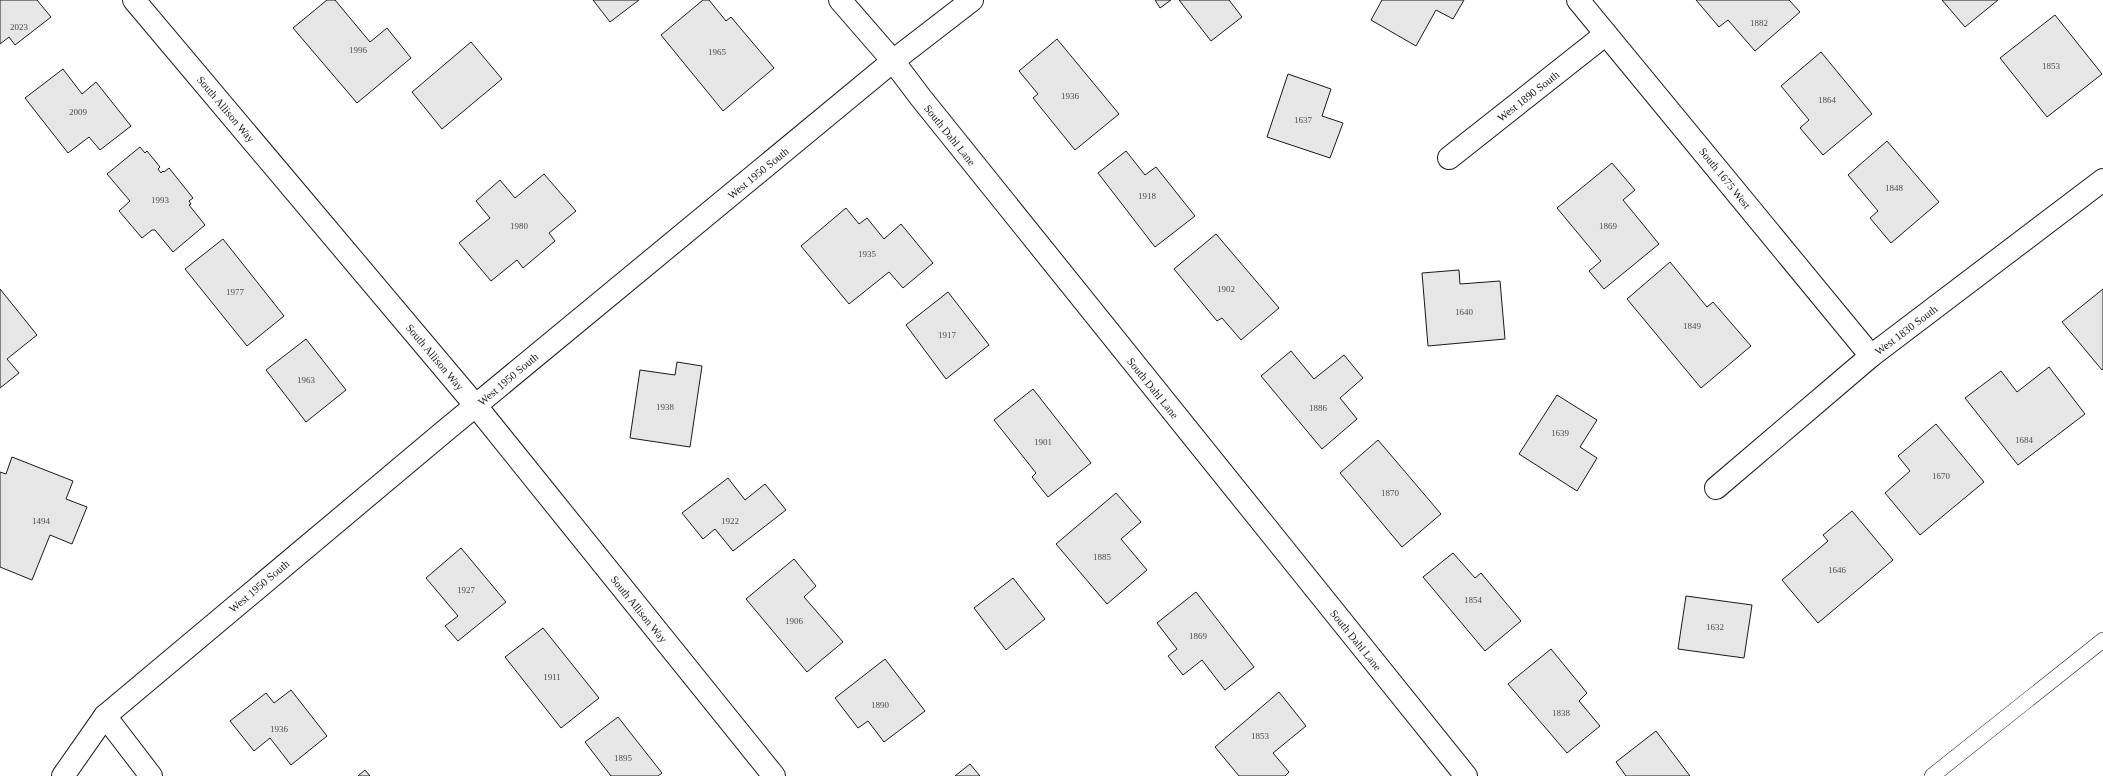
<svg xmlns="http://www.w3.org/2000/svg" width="2103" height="776" font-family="'Times New Roman',serif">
<rect width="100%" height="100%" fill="#fff"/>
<!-- building -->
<g fill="#e6e6e6" stroke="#1a1a1a">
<polygon points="0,0 37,0 51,17 15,45 9,37 0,44"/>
<polygon points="327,0 335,0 370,42 387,28 411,58 357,103 293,28"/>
<polygon points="593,0 639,0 610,22"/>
<polygon points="703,0 709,0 726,21 731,17 774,68 723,111 661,35"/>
<polygon points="1155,0 1171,0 1160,8"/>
<polygon points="1179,0 1229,0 1242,17 1211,41"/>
<polygon points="1382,0 1464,0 1453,19 1436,10 1416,46 1371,20"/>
<polygon points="1696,0 1789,0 1800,12 1755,51 1728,20 1719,27"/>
<polygon points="1942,0 1998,0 1965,27"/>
<polygon points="2055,15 2102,74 2047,117 2000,58"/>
<polygon points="1057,39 1119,114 1075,150 1033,98 1038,94 1019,71"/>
<polygon points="471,42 502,79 442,129 412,92"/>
<polygon points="1821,52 1872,114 1823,155 1800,128 1809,120 1781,86"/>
<polygon points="63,69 82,94 96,82 131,126 100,150 89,137 68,153 25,98"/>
<polygon points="1288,74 1331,89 1322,116 1343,123 1330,158 1267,137"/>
<polygon points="1887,141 1939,202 1891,243 1870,218 1878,211 1848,175"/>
<polygon points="140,147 145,153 147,151 160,167 158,169 161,173 163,171 164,172 169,168 193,198 189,201 191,204 189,205 205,225 173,252 155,230 152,230 142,238 119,211 130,201 107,174"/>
<polygon points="1126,151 1145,175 1156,167 1195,216 1155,247 1098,173"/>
<polygon points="1612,163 1635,190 1623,200 1659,244 1604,289 1589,271 1601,261 1557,208"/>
<polygon points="544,174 576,211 549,233 555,241 523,268 517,260 491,281 459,243 490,218 476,201 500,180 515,198"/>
<polygon points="846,208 859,224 867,218 884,239 901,224 933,263 903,288 889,272 849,304 801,246"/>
<polygon points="1216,234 1279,308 1241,340 1222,318 1217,321 1174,269"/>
<polygon points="223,239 284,316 247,346 185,269"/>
<polygon points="1670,262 1707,307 1713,302 1751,346 1701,388 1627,299"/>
<polygon points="1459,270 1460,284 1500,281 1505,339 1428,346 1422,273"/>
<polygon points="0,289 37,335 7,359 19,373 0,388"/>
<polygon points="2103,289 2103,369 2102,370 2062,322"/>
<polygon points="948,292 989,345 946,379 906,325"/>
<polygon points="306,339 346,390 306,422 266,370"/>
<polygon points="1291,351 1314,379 1344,355 1363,378 1340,398 1357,419 1322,449 1261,376"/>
<polygon points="677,362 702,366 690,447 630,438 640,370 675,375"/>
<polygon points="2049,367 2085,414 2018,465 1965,398 2001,371 2017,392"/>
<polygon points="1033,389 1091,463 1048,497 1032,477 1036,473 994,420"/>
<polygon points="1557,395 1597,420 1580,447 1597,458 1577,491 1519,454"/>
<polygon points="1936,424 1984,482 1920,535 1885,493 1910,471 1898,456"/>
<polygon points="1378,440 1441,514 1402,547 1340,473"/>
<polygon points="12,457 73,481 66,499 87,507 72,544 50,535 32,580 0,567 0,472 6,474"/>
<polygon points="728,478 745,500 765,484 786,510 733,551 715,529 703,539 682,513"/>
<polygon points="1116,493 1141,522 1121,539 1147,570 1107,604 1056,544"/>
<polygon points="1852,511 1893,560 1818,623 1782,580 1828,541 1823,535"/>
<polygon points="461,548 506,602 458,641 445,626 458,616 426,578"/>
<polygon points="1453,553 1475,578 1481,573 1521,621 1485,651 1423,577"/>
<polygon points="794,559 816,586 804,597 843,642 807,672 746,599"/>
<polygon points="1013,578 1045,619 1006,650 974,608"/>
<polygon points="1196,592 1254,667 1225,690 1202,660 1183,675 1168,656 1177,649 1157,623"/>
<polygon points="1686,596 1752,605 1744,658 1678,649"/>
<polygon points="543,628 599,698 561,728 505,657"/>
<polygon points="1551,649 1587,693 1579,701 1600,726 1567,753 1508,684"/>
<polygon points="885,659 925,711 884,742 868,721 858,728 835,698"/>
<polygon points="291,690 327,736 291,765 270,738 254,751 230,721 266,693 274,703"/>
<polygon points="1279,692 1306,726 1273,753 1289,772 1285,776 1239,776 1215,747"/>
<polygon points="618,717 662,773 658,776 611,776 585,742"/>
<polygon points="1656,731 1690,776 1626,776 1616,762"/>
<polygon points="970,764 980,776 955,776"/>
<polygon points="365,770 370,776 358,776"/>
</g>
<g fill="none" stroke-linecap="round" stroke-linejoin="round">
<defs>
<polyline id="service" points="1932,776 2103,640"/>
<g id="minor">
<polyline points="134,0 476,406 774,776"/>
<polyline points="840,0 893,61 921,98 1466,776"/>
<polyline points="1578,0 1871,356"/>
<polyline points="1449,158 1606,34"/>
<polyline points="1716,488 1871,356 2103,180"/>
<polyline points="105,716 151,776"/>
<polyline points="63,776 105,716 446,430 893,61 972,0"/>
</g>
</defs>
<!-- service casing -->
<use href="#service" stroke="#1a1a1a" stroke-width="16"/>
<!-- minor casing -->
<use href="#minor" stroke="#1a1a1a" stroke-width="24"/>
<!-- service -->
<use href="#service" stroke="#fff" stroke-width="15"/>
<!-- minor -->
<use href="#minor" stroke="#fff" stroke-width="22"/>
</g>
<g text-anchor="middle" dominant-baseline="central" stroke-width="3" stroke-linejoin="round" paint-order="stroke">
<!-- number labels -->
<g font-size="9" fill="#4d4d4d">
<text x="1759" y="23">1882</text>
<text x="19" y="27">2023</text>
<text x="358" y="50">1996</text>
<text x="717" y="52">1965</text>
<text x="2051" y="66">1853</text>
<text x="1070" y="96">1936</text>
<text x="1827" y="100">1864</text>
<text x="78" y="112">2009</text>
<text x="1303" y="120">1637</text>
<text x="1894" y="188">1848</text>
<text x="1147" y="196">1918</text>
<text x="160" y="200">1993</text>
<text x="519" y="226">1980</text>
<text x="1608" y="226">1869</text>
<text x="867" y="254">1935</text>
<text x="1226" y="289">1902</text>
<text x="235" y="292">1977</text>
<text x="1464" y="312">1640</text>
<text x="1692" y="326">1849</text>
<text x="947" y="335">1917</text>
<text x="306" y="380">1963</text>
<text x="665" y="407">1938</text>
<text x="1318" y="408">1886</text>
<text x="1560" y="433">1639</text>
<text x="2024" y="440">1684</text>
<text x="1043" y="442">1901</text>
<text x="1941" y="476">1670</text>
<text x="1390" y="493">1870</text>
<text x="41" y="521">1494</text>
<text x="730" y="521">1922</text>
<text x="1102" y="557">1885</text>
<text x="1837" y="570">1646</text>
<text x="466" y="590">1927</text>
<text x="1473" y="600">1854</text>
<text x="794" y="621">1906</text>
<text x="1715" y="627">1632</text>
<text x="1198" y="636">1869</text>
<text x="552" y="677">1911</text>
<text x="880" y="705">1890</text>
<text x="1561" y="713">1838</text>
<text x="279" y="729">1936</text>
<text x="1260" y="736">1853</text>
<text x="623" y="758">1895</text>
</g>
<!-- street labels -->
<g font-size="11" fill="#1a1a1a" stroke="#fff">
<text transform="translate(1528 96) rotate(-38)">West 1890 South</text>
<text transform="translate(226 109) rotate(50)">South Allison Way</text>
<text transform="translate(950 135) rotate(51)">South Dahl Lane</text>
<text transform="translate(758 173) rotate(-39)">West 1950 South</text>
<text transform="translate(1725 178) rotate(51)">South 1675 West</text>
<text transform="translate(1906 330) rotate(-37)">West 1830 South</text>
<text transform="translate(435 357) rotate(50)">South Allison Way</text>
<text transform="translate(508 379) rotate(-40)">West 1950 South</text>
<text transform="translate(1153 388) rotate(51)">South Dahl Lane</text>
<text transform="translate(259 586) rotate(-40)">West 1950 South</text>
<text transform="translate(639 609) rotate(51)">South Allison Way</text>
<text transform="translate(1356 640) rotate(51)">South Dahl Lane</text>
</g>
</g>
</svg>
